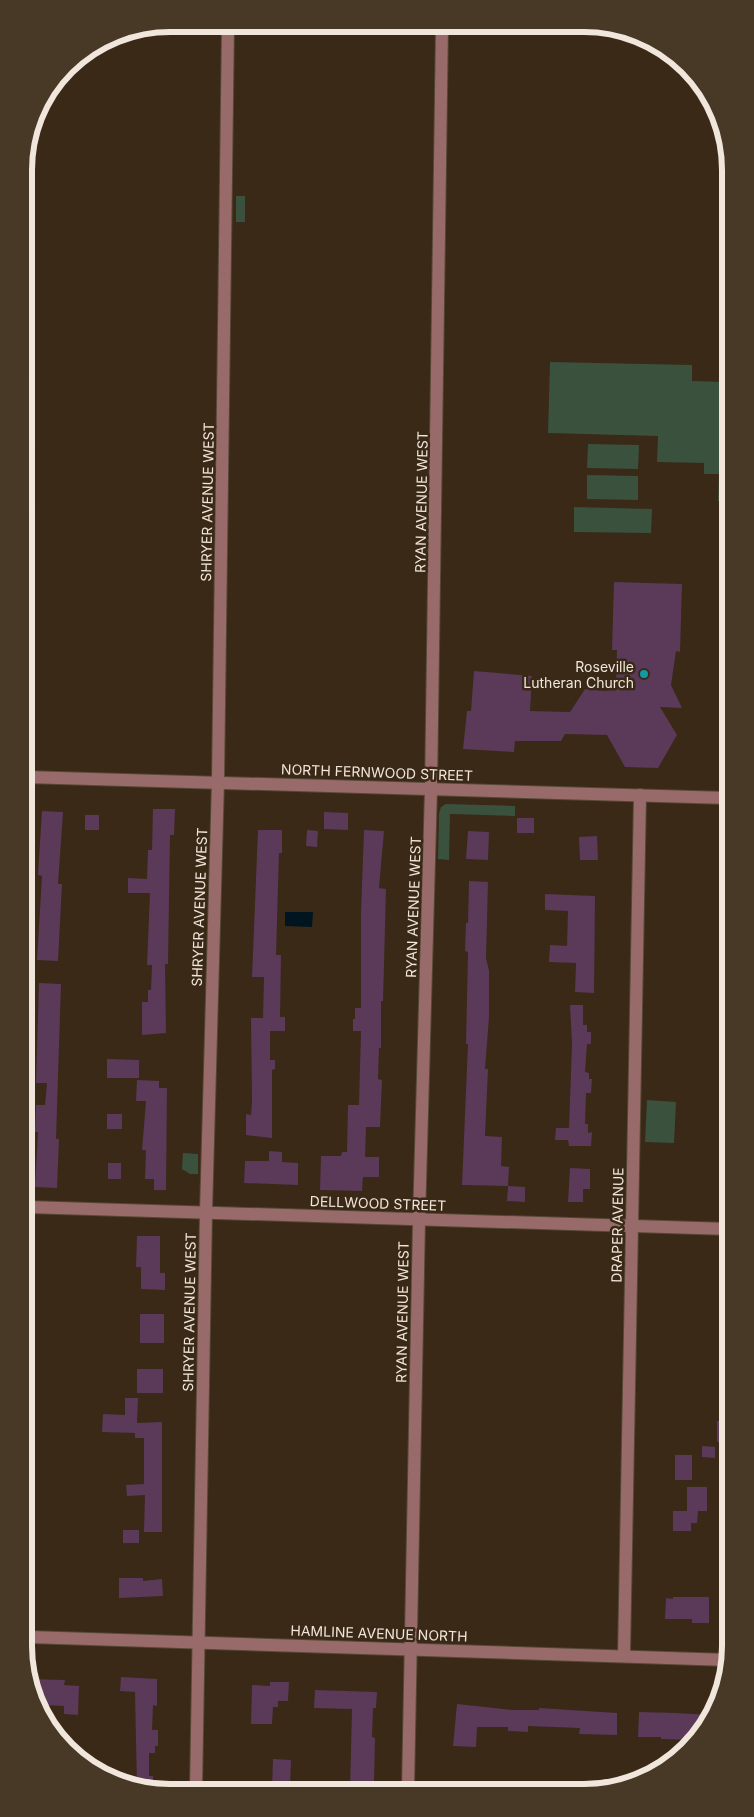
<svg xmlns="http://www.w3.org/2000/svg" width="754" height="1817" font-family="Inter,sans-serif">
<rect width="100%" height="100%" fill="#392916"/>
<!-- green -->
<g fill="#3a513e">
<rect x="236" y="196" width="9" height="26"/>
<polygon points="550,362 692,365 692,381 726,382 726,501 718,501 719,474 704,474 704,463 657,462 658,436 548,433"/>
<polygon points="588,444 639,445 638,469 587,468"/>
<polygon points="587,475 638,476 638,500 587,499"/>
<polygon points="574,507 652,509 651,533 574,532"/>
<polygon points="446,804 515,806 515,816 450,814 449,860 438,859 439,813 441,807"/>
<polygon points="647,1100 676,1102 674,1143 645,1142"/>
<polygon points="183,1153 198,1154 198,1174 190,1174 182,1169"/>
</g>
<!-- water -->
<polygon fill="#001520" points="285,912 313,912 312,927 285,926"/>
<!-- building -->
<g fill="#5b3959">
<polygon points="614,582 682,584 680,652 676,651 671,685 682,708 660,707 677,735 658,768 625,767 607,735 565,734 561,741 515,741 514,752 463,749 467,711 471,711 474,671 532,676 530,711 570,712 585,689 607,691 616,683 617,650 612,650"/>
<polygon points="153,809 175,809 174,835 170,835 168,964 165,964 166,1033 142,1035 142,1002 148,1002 148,990 151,990 152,965 147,965 150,893 128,893 128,878 147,879 148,850 152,850"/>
<polygon points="42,811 63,812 58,884 62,884 58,961 37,960 42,876 38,875"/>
<polygon points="324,812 348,813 348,830 324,829"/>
<rect x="85" y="815" width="14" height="15"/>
<rect x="517" y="818" width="17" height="15"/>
<polygon points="258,830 282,830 282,853 279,853 276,955 281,955 280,1017 285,1017 285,1031 270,1031 270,1060 275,1060 275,1069 272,1070 272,1138 246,1135 246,1114 251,1115 252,1101 251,1018 263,1018 264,977 252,977"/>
<polygon points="307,830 318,831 317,847 306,846"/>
<polygon points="364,830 384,831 379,888 386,889 383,1001 381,1001 381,1048 379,1048 378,1079 382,1080 380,1127 366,1127 365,1157 379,1157 379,1177 363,1177 362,1191 320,1190 321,1156 341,1156 342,1152 347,1152 348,1105 359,1105 361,1031 353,1031 353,1019 355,1019 355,1008 361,1008 361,912"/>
<polygon points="468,831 489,832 488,860 466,859"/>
<polygon points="597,836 598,860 580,860 579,837"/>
<polygon points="469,881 488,882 486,958 489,971 489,1017 485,1069 488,1069 485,1136 502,1137 501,1166 509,1167 508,1186 525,1187 525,1202 507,1201 508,1186 462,1185 468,1044 466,1044 468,952 465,951 466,923 468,923"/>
<polygon points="545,894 595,896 594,993 575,992 576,963 549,962 550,945 567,946 568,911 545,910"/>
<polygon points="39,983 61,984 56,1139 59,1139 57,1188 35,1187 38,1132 35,1132 36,1105 45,1105 47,1083 36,1083"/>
<polygon points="570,1005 583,1005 583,1025 587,1025 587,1032 591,1032 591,1044 587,1044 585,1072 589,1073 589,1079 592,1079 591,1093 586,1093 585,1124 588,1124 588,1133 592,1132 591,1146 569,1146 568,1140 555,1140 556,1128 569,1128 572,1044"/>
<polygon points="107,1059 139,1060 139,1078 107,1078"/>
<polygon points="137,1080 159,1081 159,1088 167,1088 166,1190 154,1190 154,1179 145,1179 146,1150 142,1150 146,1101 136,1101"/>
<rect x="107" y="1114" width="15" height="15"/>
<polygon points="269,1151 282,1152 282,1162 298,1163 298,1185 244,1183 245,1161 269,1161"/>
<rect x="108" y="1163" width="13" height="16"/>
<polygon points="570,1168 590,1169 590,1189 583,1189 583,1202 568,1202"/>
<polygon points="137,1236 160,1236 160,1273 165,1273 165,1290 141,1289 141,1267 136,1267"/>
<rect x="140" y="1314" width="24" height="29"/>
<rect x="137" y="1369" width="26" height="24"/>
<polygon points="125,1398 138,1398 137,1423 162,1422 162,1532 144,1532 145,1495 127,1496 126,1485 144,1484 144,1438 135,1438 135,1433 102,1432 103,1414 125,1415"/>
<rect x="717" y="1421" width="12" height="21"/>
<polygon points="702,1446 715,1447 715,1458 702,1457"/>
<rect x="675" y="1455" width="17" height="25"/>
<rect x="687" y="1487" width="20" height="24"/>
<polygon points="673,1511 698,1511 697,1523 691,1523 691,1531 673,1531"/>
<rect x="123" y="1530" width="16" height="13"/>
<polygon points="119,1578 143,1578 143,1581 162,1579 163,1596 119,1598"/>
<polygon points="673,1597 709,1597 709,1623 692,1623 692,1619 665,1619 666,1598 673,1599"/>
<polygon points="121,1677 157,1679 157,1706 153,1705 152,1730 158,1730 158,1746 155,1746 155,1753 149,1753 149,1776 153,1776 153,1790 137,1788 135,1692 120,1691"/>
<polygon points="29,1679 65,1680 64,1685 79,1686 78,1715 64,1714 64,1706 44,1705 44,1700 38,1700 29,1684"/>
<polygon points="270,1682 289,1682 288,1701 278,1701 278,1707 273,1707 272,1724 251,1724 252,1685 270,1686"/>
<polygon points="315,1690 377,1692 376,1708 373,1708 372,1737 375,1738 374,1782 370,1782 370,1789 350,1790 352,1709 314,1708"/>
<polygon points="457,1704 513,1710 539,1710 539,1708 617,1713 617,1735 579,1734 580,1728 528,1726 528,1732 508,1731 508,1727 477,1727 476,1747 453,1746"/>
<polygon points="639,1712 675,1713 711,1715 696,1740 661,1739 661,1737 638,1737"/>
<polygon points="273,1759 291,1760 290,1788 272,1790"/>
</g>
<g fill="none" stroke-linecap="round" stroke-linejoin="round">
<defs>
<g id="minor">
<polyline points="26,777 727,798"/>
<polyline points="27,1207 729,1229"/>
<polyline points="29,1637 729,1660"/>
<polyline points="624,1656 640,795"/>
<polyline points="408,1789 419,1220 431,789 442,25"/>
<polyline points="196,1790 206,1212 218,781 228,24"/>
</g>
</defs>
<!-- minor casing -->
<use href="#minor" stroke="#564736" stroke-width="14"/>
<!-- minor -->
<use href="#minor" stroke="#986b6a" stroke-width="12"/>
</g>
<!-- markers -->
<circle fill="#0f9aa8" stroke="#392916" stroke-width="2" cx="644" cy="674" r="5"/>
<g text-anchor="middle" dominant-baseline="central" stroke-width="5" stroke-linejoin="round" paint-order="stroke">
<!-- street labels -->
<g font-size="14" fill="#f1e6db" stroke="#392916">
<text transform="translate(207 502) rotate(-89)">SHRYER AVENUE WEST</text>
<text transform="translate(421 502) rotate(-89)">RYAN AVENUE WEST</text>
<text transform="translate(377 772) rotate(2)">NORTH FERNWOOD STREET</text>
<text transform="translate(199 907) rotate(-88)">SHRYER AVENUE WEST</text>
<text transform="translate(413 907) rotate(-88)">RYAN AVENUE WEST</text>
<text transform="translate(378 1203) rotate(2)">DELLWOOD STREET</text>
<text transform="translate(617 1225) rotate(-89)">DRAPER AVENUE</text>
<text transform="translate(189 1312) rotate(-89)">SHRYER AVENUE WEST</text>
<text transform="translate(402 1312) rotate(-89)">RYAN AVENUE WEST</text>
<text transform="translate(379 1633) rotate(2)">HAMLINE AVENUE NORTH</text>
</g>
<!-- poi labels -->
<g font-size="14" fill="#f1e6db" stroke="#392916" text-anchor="end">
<text x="634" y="666">Roseville<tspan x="634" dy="16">Lutheran Church</tspan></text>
</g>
</g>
<!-- crop -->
<path d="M0 0H754V1817H0ZM170 32H584A138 138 0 0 1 722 170V1646A138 138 0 0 1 584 1784H170A138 138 0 0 1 32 1646V170A138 138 0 0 1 170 32Z" fill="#483826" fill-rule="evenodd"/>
<path fill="none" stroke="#f1e6db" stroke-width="6" d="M170 32H584A138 138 0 0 1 722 170V1646A138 138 0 0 1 584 1784H170A138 138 0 0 1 32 1646V170A138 138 0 0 1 170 32Z"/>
</svg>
